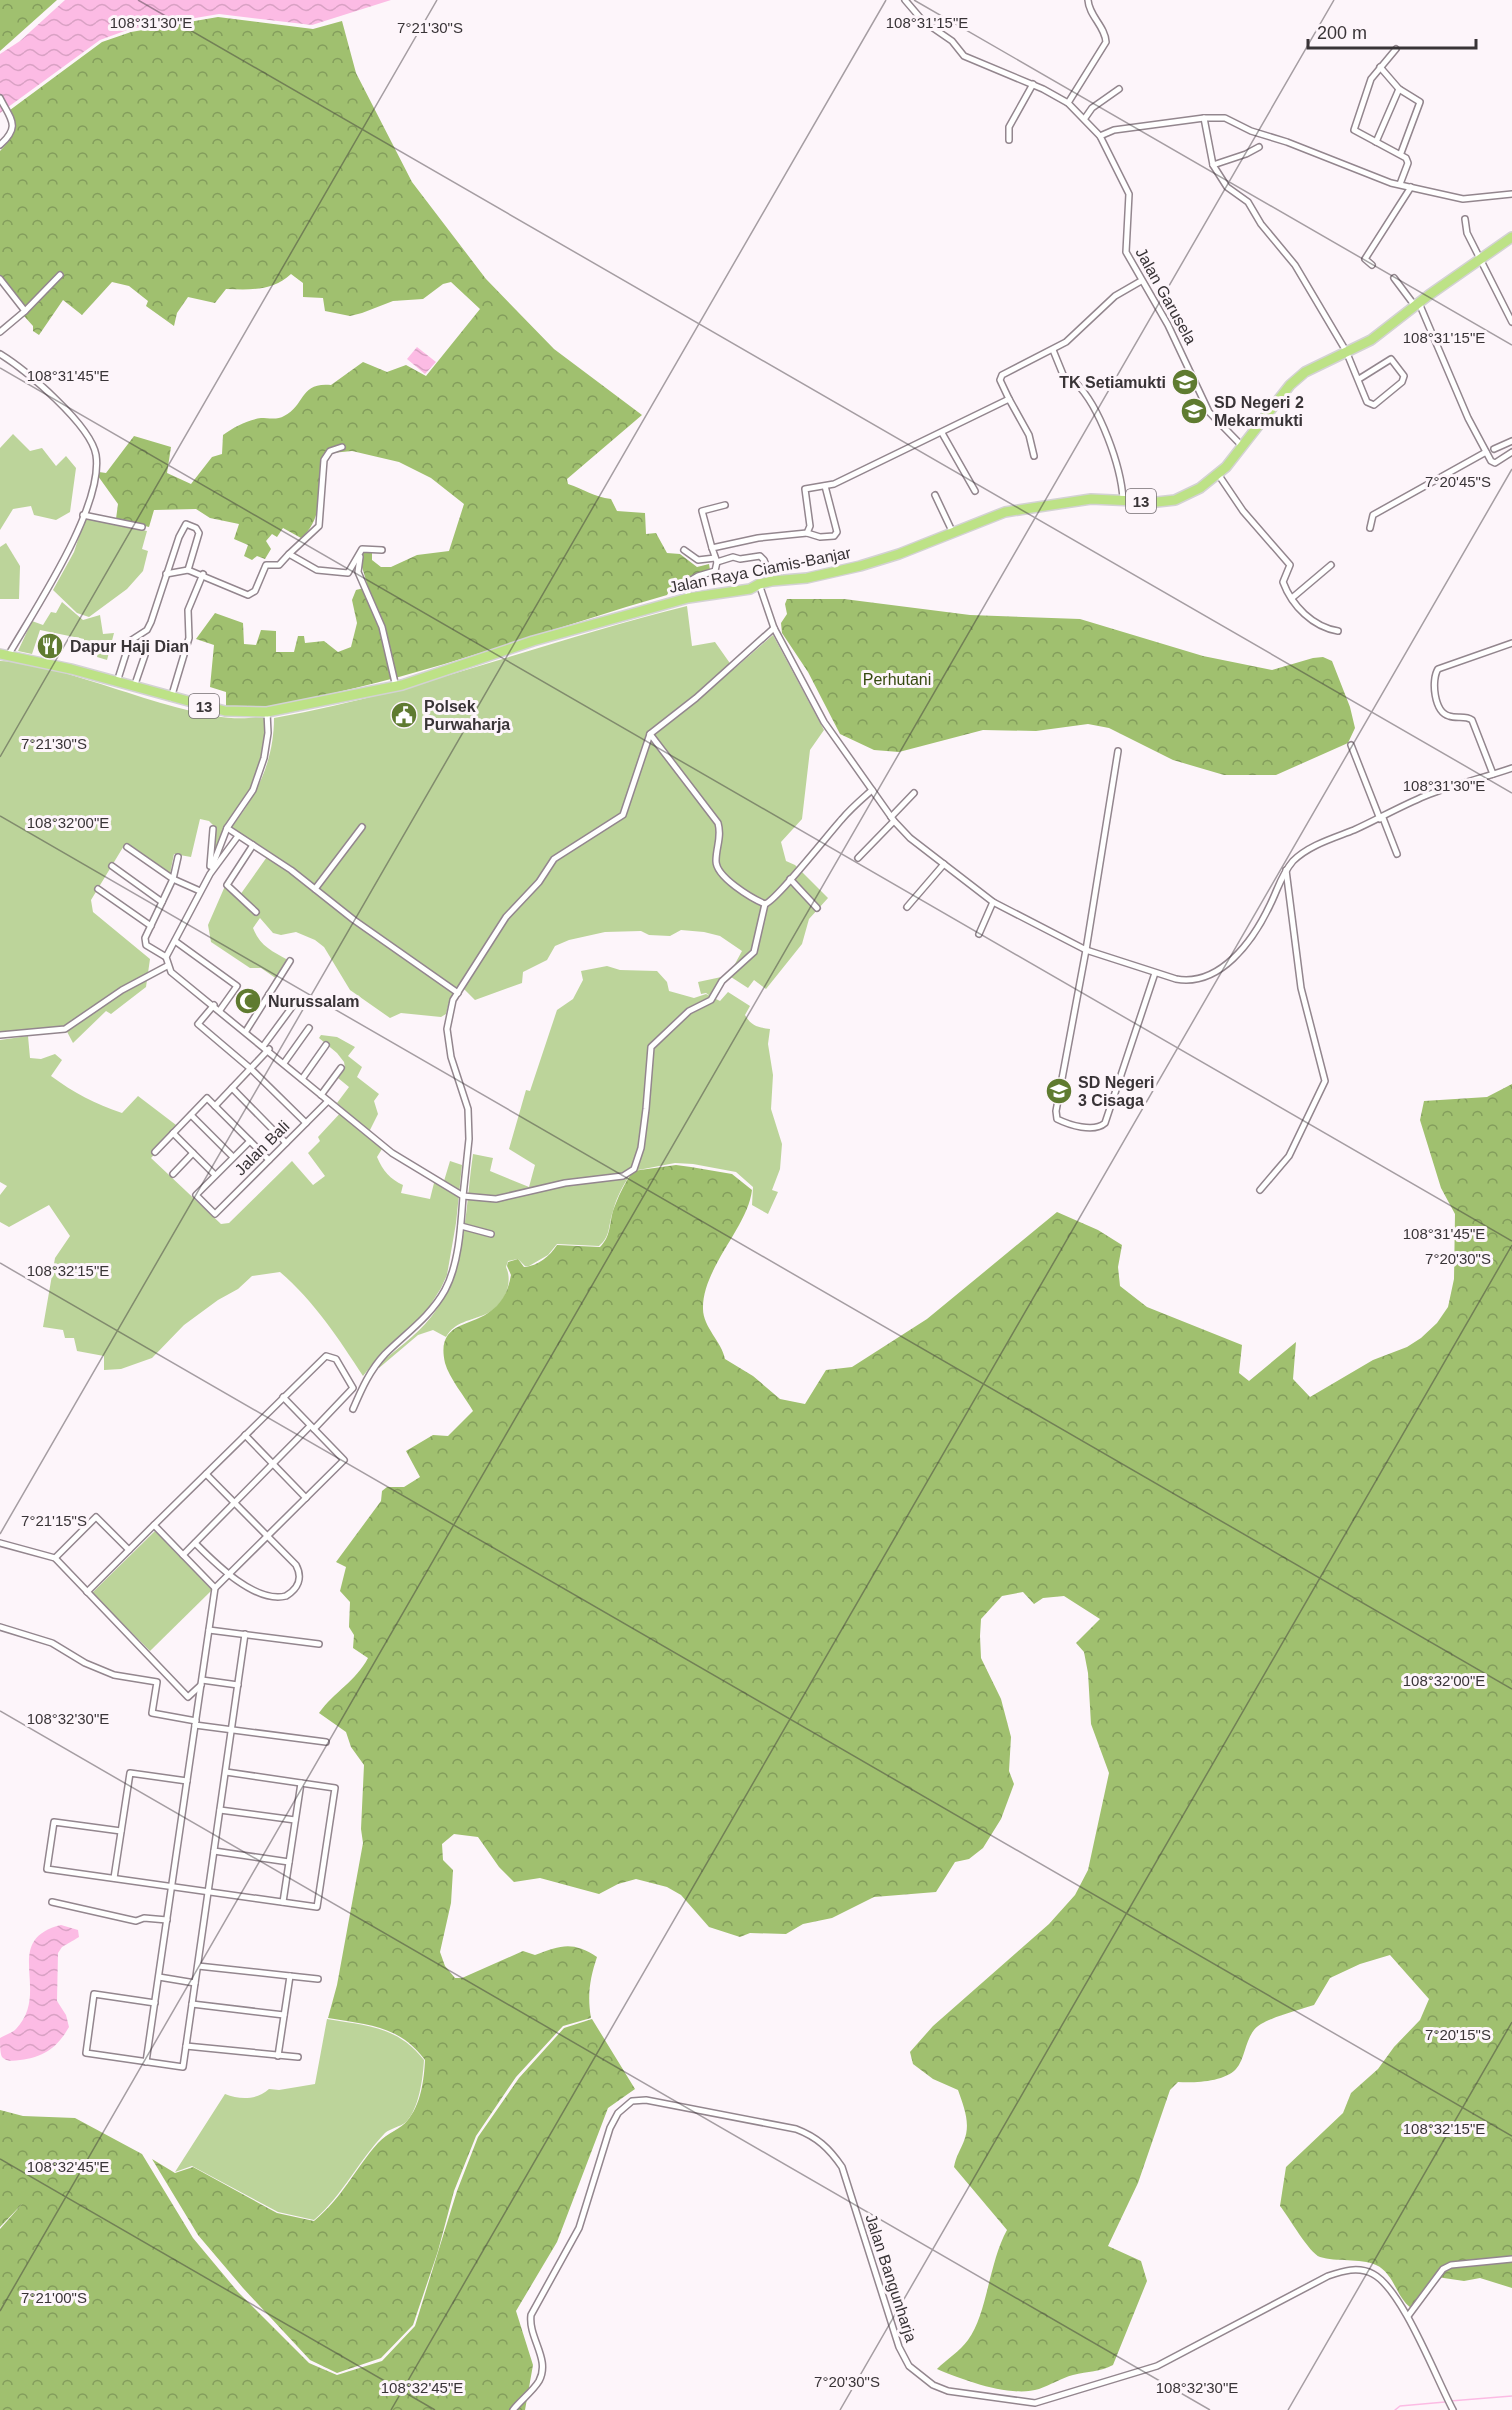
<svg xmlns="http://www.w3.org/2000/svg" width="1512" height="2410" font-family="Arial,sans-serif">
<defs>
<pattern id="forest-crowns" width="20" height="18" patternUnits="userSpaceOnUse" patternTransform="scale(1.5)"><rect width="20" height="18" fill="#a0c06f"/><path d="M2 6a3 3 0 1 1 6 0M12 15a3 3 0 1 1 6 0" fill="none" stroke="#839d5c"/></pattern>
<pattern id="water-waves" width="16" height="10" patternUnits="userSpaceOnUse" patternTransform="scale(1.5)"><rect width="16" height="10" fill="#fcbbe4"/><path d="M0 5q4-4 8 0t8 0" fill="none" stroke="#d9a1c4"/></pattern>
</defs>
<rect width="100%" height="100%" fill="#fdf5fa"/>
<!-- green -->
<g fill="#bcd49a">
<polygon points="13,434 30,451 42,448 56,466 66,456 76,468 70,512 56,520 34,515 31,506 13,509 0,530 0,448"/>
<polygon points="85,518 147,531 142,549 148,551 143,571 127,589 89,617 77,613 53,590 74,552"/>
<polygon points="6,543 20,566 19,599 0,599 0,547"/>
<polygon points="62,602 83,620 100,615 103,634 114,633 107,660 97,657 99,649 84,644 84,639 40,630 32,654 18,651 32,621 43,625 51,612 56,613"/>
<path d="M687 606 692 646 715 642 734 669 773 635 824 730 810 750 802 819 781 842 786 861 795 865 828 898 809 919 802 944 766 989 754 980 748 988 731 977 730 973 742 951 720 936 704 932 681 930 670 936 649 935 641 931 605 932 569 940 555 946 547 960 523 972 522 983 475 1000 460 985 450 999 446 1014 441 1017 401 1013 390 1018 350 990 324 947 315 940 296 932 281 935 273 933 260 918 253 928C260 946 272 951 288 960L277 979 261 968H250L211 942 208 925 225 886 240 895 269 854 231 828C257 795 274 761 274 718 415 693 548 640 687 606Z"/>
<path d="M0 661C68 661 213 737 266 714L263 758 251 789 225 826 216 850 213 849 216 828 209 821 200 819 191 857 174 854 170 874 125 844 91 900 93 912 150 959 146 987 111 1014 106 1011 73 1043 64 1026 0 1032Z"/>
<path d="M607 966 620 970 657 971 667 982 669 991 694 998 706 994 710 996 706 993 701 994 698 982 726 976 712 997 720 1001 728 992 750 1006 745 1015C752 1027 758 1027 770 1029L768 1044 773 1075 771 1109 782 1144 780 1169 772 1190 778 1192 768 1214 752 1205 753 1187 736 1172 693 1164 675 1163 633 1171C624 1183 617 1196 613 1211 608 1225 611 1236 599 1246L557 1244 548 1255 529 1266H525L518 1259 508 1261 506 1267C514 1284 503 1306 486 1314 471 1321 455 1321 446 1337L433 1330 418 1335 379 1368 377 1366C395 1350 416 1336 431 1317 467 1272 465 1208 473 1154L493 1158 490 1171 529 1187 535 1165 509 1149 526 1090 530 1091 557 1010 573 999 583 980 581 971Z"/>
<path d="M321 1035 337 1037 355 1047 348 1056 362 1067 357 1077 379 1094 374 1101 378 1114 369 1132 385 1144 377 1157C383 1171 390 1179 403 1185L401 1193 430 1199 434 1183 444 1181 450 1161 462 1165 456 1223 447 1275 441 1288 426 1312 383 1351 363 1376C339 1339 314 1301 280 1272L252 1276 238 1289 218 1300 184 1325 152 1358 121 1369 104 1370V1356L77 1351 74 1338H65L63 1330 43 1327 55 1258 70 1236 49 1205 9 1227 0 1222V1195L7 1186 0 1182V1040L28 1036 30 1058 41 1059 55 1054 62 1060 51 1076C74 1093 95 1104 122 1113L138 1096 180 1128 151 1158 221 1224 229 1223 292 1161 313 1185 325 1176 308 1153 320 1141 318 1137 344 1109 337 1103 349 1087 338 1078 345 1068 344 1062 337 1053 319 1038Z"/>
<polygon points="155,1531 212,1590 150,1651 92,1593"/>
<path d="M327 2019C368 2026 397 2026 424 2060 423 2078 419 2109 406 2122 400 2127 391 2128 385 2133 359 2160 343 2195 314 2220L278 2212 192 2166 175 2172 225 2094C240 2100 257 2100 269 2089L279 2090 315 2084Z"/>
</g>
<!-- forest -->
<g fill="url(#forest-crowns)">
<polygon points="0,0 57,0 0,51"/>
<path d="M218 17 313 29 342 21 356 73 412 182 486 279 554 349 642 415 567 479 568 484C584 489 594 497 611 499L617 511 645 513 646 534 656 533 667 553 680 554 697 567 709 564 710 570 675 581 667 595C555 627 447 668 334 693 300 701 260 714 226 706V692L210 687 214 645 196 639 215 613 243 623 244 644 256 645 261 630 276 631V652H294L298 636H304L305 643 324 641 338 652 351 647 357 623 352 600 356 590 368 587 362 567 363 552H372V560L381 567H391L417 555 449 551 464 504 431 478 399 462 352 451 332 453 322 462C319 490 323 520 301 538L283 528 277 537 272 534 266 541 271 549 265 559 257 556 252 560 244 556 248 545 234 539 239 524 210 518 196 509 154 510 149 527 116 519 118 504 98 476 99 472 106 473 134 436 171 447 167 473 191 484 212 457 222 454 223 435C234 427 247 420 261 418 268 418 278 420 284 416 306 405 299 382 331 385L363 362 387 372 406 365 426 376 480 309 451 282 443 284 423 299 393 301 362 313 350 316 325 311 323 298 303 297V283L291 274C273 291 250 290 226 289L215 303 188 297 177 313 174 326 146 306 148 301 129 286 112 282 82 315 63 300 39 335 33 331V326L24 316 27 311 0 276V151C14 136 18 129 10 110L102 42 131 32Z"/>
<polygon points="787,599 844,599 970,615 1080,619 1203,656 1272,670 1313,658 1323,657 1332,661 1350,707 1355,728 1348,743 1276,775 1224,775 1173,760 1109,728 1088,724 1036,731 983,730 899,752 874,750 840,734 808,672 782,633 781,623 787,614 785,604"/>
<path d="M1512 1084V2288L1480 2278 1464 2281 1437 2277 1411 2308C1396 2297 1394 2273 1376 2265 1360 2258 1336 2262 1320 2257 1309 2253 1289 2217 1280 2206L1286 2167 1343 2113 1351 2093 1378 2069 1394 2047 1420 2020 1429 1999 1390 1955 1360 1964 1330 1978 1314 2005C1299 2010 1262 2019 1254 2030 1245 2041 1245 2059 1236 2069 1224 2082 1195 2083 1178 2082L1170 2090 1138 2183 1108 2246 1141 2261 1147 2281 1113 2365C1100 2372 1088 2371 1073 2375 1061 2378 1051 2385 1039 2389 1011 2398 963 2380 937 2369 946 2360 960 2351 968 2340 987 2315 989 2262 1007 2230L954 2167C956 2156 960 2151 964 2141 971 2124 964 2107 958 2090L933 2079 913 2064 910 2052 933 2026 1049 1924 1075 1895 1088 1870 1109 1773 1091 1724 1088 1673 1084 1652 1076 1643 1100 1619 1064 1596 1043 1598 1034 1604 1023 1592 1002 1596 981 1619 980 1636 981 1658 1001 1699 1011 1737 1009 1771 1014 1784 1001 1819 983 1848 969 1859 955 1862 936 1892 874 1897 832 1918 803 1924 786 1934 750 1933 740 1937 709 1927 681 1895 667 1887 636 1879 618 1884 599 1894 540 1878 514 1882 499 1867 478 1837 454 1834 442 1844 443 1860 453 1870 451 1903 440 1952 445 1966 455 1978H462L523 1951 535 1955C561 1945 573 1941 597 1957 590 1978 587 1995 591 2018L563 2026 516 2077 476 2136 454 2191 438 2251 413 2325 381 2358 337 2373 310 2360 243 2288 198 2235 152 2159 175 2173 193 2167 277 2213 314 2221C343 2197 354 2170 378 2143 387 2133 402 2128 407 2121 421 2105 424 2080 425 2060 399 2025 368 2025 328 2018L337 1985 363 1843 361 1829 364 1765 351 1747 346 1732 319 1713C334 1692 356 1681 368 1658L353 1648 354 1635 349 1627 350 1602 340 1591 346 1567 336 1562 381 1501 382 1491 387 1487H404L420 1477 406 1451 433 1435 448 1436 473 1411C465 1397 449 1378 445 1363 436 1323 468 1327 488 1313 503 1303 508 1291 511 1275L507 1266 508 1262 518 1259 524 1267C538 1266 550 1256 557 1245L600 1247C611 1236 609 1225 613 1211 618 1197 624 1184 633 1171L676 1165 691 1167 732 1174 752 1190C748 1227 702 1268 703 1309 703 1327 722 1342 725 1359L753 1376 780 1399 805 1404 826 1370 852 1367 927 1319 1057 1212 1098 1230 1122 1245 1118 1267 1120 1286 1147 1307 1242 1345 1239 1373 1249 1381 1296 1342 1293 1379 1310 1397 1373 1360 1407 1347 1421 1338 1437 1323 1448 1307 1454 1279 1455 1214 1441 1188 1420 1120 1424 1101 1487 1097Z"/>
<polygon points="592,2019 635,2089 608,2108 557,2242 516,2311 533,2365 525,2410 0,2410 0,2229 23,2203 0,2227 0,2110 23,2116 75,2118 142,2154 193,2238 238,2292 309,2363 337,2375 382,2361 415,2326 457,2191 478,2137 519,2078 564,2028"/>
</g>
<!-- water -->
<g fill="url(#water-waves)">
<polygon points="65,0 391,0 312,25 219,14 130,29 100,40 0,113 0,54 20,41"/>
<polygon points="417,347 436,362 425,374 407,359"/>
<path d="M61 1925 78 1930 79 1937 62 1947 58 1953 57 2001 66 2015 69 2027C57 2048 44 2057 20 2060 14 2061 6 2062 2 2057 0 2053 0 2044 0 2038 5 2035 12 2033 16 2029 52 1992 0 1940 61 1925Z"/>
</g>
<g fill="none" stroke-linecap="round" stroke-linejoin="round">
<!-- stream -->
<g stroke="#fcbbe4" stroke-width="1.5">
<polyline points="1450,2401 1512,2396"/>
<polyline points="1395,2410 1400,2406 1445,2402"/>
</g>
<defs>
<g id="street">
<polyline points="905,0 923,21 952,41 964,56 1043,89 1068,103 1100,136 1129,194 1126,252 1168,325 1209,412 1243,447"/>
<polyline points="1396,49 1371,79 1354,130 1406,158 1408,163 1400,184"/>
<polyline points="1380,67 1399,89 1420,102 1401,153"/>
<path d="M0 98C11 120 21 126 0 145"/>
<path d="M1068 103 1106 42C1105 26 1089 16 1088 0"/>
<polyline points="1085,118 1092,108 1119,89"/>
<polyline points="1204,118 1213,165 1227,187 1248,202 1261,224 1295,265 1346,351 1367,402 1374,405 1402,382 1404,376 1391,359 1359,379"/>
<polyline points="1100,136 1114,130 1204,118 1225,118 1251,131 1287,142 1391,183 1463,199 1512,194"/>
<polyline points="1009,140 1009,127 1033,84"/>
<polyline points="1376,142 1399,89"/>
<polyline points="1213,165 1246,154 1259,147"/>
<polyline points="1465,219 1467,233 1512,322"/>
<polyline points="1372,265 1365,259 1411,187"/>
<polyline points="1394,278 1415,306"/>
<polyline points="0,279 25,311"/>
<polyline points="1419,303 1468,418 1491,461 1495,463 1512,452"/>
<polyline points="0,332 25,311 60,275"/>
<path d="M1053 350 1064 377C1068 380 1072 380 1076 383 1100 407 1121 466 1123 499"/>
<path d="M0 354C26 370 91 425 96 455 104 506 35 609 9 654"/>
<polyline points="1009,399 1029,435 1034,456"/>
<polyline points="942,433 975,491"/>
<polyline points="1494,449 1512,441"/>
<path d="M1218 474 1243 511 1290 565 1283 582C1292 606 1313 627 1338 631"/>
<polyline points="935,495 952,531"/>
<polyline points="83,515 142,527"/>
<polyline points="1370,528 1373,515 1486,452"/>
<polyline points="807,533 820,537 834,536 837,532 825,486"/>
<polyline points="712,548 702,511 725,505"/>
<polyline points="684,550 698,560 715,558"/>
<polyline points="289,554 319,526 324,460 330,451 342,447"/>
<polyline points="360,557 358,572 382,627 396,687"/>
<polyline points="717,562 733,557 740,559 760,556 764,560 772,581"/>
<polyline points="166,574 188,570"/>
<path d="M759 584 774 628 824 722 894 821 910 838 993 902 1086 950 1176 979C1220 987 1253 941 1270 905 1278 889 1281 875 1293 861 1309 845 1334 838 1354 830 1378 819 1401 806 1425 796 1453 785 1483 778 1512 768"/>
<polyline points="688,598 688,582 698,576 715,571 717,562 712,548 758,538 807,533 810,526 805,489 834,484 1009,399 1000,380 1002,375 1066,342 1115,296 1141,281"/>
<polyline points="1292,598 1331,565"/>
<polyline points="117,682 130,641 147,630 151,622 179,537 186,524 196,528 199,533 188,570 248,595 255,591 266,565 279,565 289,554 317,570 348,573 362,549 382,550"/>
<polyline points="134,687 145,655"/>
<polyline points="171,698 189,638 188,610 203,574"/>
<path d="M650 734 718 823C722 837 716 847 716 861 716 877 751 898 765 904 776 901 830 832 842 819 851 808 862 799 872 790"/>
<polyline points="1351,745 1380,819"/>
<path d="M1118 751 1086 950 1056 1111 1057 1119C1069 1125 1094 1133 1105 1123L1155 973"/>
<path d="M1493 774 1472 720C1465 715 1457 719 1449 716 1434 712 1431 680 1438 669L1512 643"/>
<polyline points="891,817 914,793"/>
<polyline points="1383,818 1397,854"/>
<polyline points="227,828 291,870 354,920 458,993"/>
<path d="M238 836 210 874 166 957 171 972 392 1153 463 1196C461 1226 459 1264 445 1290 430 1317 406 1333 385 1354 370 1370 362 1388 353 1409"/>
<polyline points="253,845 227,885 256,912"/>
<polyline points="127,847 173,879 178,857"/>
<polyline points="858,858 894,821"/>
<polyline points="112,866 162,902"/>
<polyline points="210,866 213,829"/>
<polyline points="212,867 227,828 253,790 264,758 268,733 267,712"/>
<polyline points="790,879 817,908"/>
<polyline points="98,889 151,926"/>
<polyline points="315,889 362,827"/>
<polyline points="765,904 754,952 722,981 711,1000 689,1011 651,1047 646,1109 641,1148 634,1169 623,1176 565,1183 496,1199 463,1196 469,1139 468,1109 451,1057 447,1029 453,1000 506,917 539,882 554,859 623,815 650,734 696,698 774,628"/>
<polyline points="907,907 944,864"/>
<polyline points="979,934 993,902"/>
<polyline points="175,941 237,986 220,1010"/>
<polyline points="166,957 146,945 145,938 173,879 200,891"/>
<polyline points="269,994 290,1009"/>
<polyline points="214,1005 198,1024 251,1069 306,1123"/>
<polyline points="246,1031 290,961"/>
<polyline points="0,1035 65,1029 122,990 167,966"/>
<polyline points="264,1045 292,1007"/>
<polyline points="284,1063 309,1028"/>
<polyline points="302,1079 326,1045"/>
<polyline points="232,1088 286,1143"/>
<polyline points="321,1095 341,1068"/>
<polyline points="1115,1098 1131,1104"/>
<polyline points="215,1106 269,1049"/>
<polyline points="191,1115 233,1157"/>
<polyline points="173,1133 215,1175"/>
<polyline points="250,1141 196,1195 215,1214 328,1101"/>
<polyline points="155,1152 207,1098 269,1160"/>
<polyline points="173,1174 193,1153"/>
<polyline points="1260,1190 1289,1156 1325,1081 1301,988 1286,870"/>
<polyline points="461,1226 491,1234"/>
<polyline points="245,1435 306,1498"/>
<polyline points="0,1543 55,1558 188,1697 201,1685"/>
<path d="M195 1543C214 1562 255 1604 286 1596 298 1589 303 1578 296 1565L206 1474"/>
<polyline points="183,1555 310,1426"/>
<polyline points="55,1558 96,1517 129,1550"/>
<polyline points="215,1588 154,1525 326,1356 336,1359 353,1388 314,1429"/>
<polyline points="87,1592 154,1525"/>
<polyline points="0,1627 52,1643 85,1663 114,1675 157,1682 152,1713 196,1721"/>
<polyline points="209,1630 319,1644"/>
<polyline points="202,1680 238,1685"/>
<polyline points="195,1725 326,1742"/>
<polyline points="220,1810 295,1820"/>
<polyline points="121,1831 54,1822 47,1869 317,1907 335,1788 226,1772"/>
<polyline points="214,1851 289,1862"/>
<polyline points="114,1878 130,1773 187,1781"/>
<polyline points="52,1902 136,1921 144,1918 167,1920"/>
<polyline points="283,1902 301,1783"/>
<polyline points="198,1966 290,1976 278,2056"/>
<polyline points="290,1976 318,1979"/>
<polyline points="159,1977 195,1983"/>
<polyline points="155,2003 94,1994 86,2053 183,2067 245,1634"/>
<polyline points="192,2004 284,2015"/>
<polyline points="186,2046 298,2057"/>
<polyline points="146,2062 215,1588 344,1460 283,1397"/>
<polyline points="1408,2316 1443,2269 1451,2265 1512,2259"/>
<path d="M513 2410C521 2400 533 2391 539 2381 551 2359 528 2338 531 2315L579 2228 610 2128 618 2113 632 2101 646 2100 796 2129C817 2137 829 2148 842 2167L899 2347 909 2366 933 2385 948 2391 1035 2403 1157 2366 1328 2276C1343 2271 1358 2266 1373 2274 1402 2289 1436 2378 1453 2410"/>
</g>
<polyline id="highway" points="0,654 71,669 225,711 267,712 402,685 533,641 688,598 750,589 759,584 772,581 807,578 860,566 899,554 1005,512 1091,499 1157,502 1175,500 1200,488 1226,467 1290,385 1305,372 1371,340 1429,295 1512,237"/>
</defs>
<!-- street casing -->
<use href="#street" stroke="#93868e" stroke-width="8"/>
<!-- highway casing -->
<use href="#highway" stroke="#d3d2d3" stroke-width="12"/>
<!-- street -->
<use href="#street" stroke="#fff" stroke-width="5"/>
<!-- highway -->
<use href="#highway" stroke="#bde286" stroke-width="9"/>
</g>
<!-- ticks -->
<path fill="none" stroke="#393437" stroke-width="1.5" stroke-opacity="0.45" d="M138 0 1512 793M914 0 1512 345M0 368 1512 1241M0 757 437 0M0 816 1512 1689M0 1263 1512 2136M0 1534 886 0M0 1711 1210 2410M0 2159 435 2410M0 2311 1334 0M391 2410 1512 469M840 2410 1512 1245M1288 2410 1512 2022"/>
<!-- icons -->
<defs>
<symbol id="school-disc" viewBox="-11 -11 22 22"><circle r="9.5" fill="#5f7b30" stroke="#fdf5fa"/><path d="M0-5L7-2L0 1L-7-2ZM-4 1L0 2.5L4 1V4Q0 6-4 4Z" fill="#fff"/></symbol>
<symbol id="restaurant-disc" viewBox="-11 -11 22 22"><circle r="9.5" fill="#5f7b30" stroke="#fdf5fa"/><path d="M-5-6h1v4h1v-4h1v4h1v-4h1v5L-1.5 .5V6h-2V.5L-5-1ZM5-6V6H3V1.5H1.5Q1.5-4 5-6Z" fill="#fff"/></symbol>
<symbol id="civic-disc" viewBox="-11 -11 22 22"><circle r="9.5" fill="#5f7b30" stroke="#fdf5fa"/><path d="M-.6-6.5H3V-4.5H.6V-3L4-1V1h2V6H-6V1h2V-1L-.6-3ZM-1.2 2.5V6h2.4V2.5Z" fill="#fff"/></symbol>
<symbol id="mosque-disc" viewBox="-11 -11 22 22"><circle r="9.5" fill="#5f7b30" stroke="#fdf5fa"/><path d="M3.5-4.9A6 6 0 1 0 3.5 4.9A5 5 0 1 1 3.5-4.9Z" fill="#fff"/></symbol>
</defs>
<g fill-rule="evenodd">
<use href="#school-disc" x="1170" y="367" width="30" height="30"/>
<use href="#school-disc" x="1179" y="396" width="30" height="30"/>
<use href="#restaurant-disc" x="35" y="631" width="30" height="30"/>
<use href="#civic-disc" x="389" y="700" width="30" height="30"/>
<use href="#mosque-disc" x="233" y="986" width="30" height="30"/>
<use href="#school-disc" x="1044" y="1076" width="30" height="30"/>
</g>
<g text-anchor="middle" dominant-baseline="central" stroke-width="6" stroke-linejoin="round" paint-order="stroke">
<!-- shield labels -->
<g fill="#fdf5fa" stroke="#746e72" stroke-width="1.5">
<rect x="1126" y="489" width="30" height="24" rx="4.5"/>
<rect x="189" y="694" width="30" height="24" rx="4.5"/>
</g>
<g font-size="15" font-weight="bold" fill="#393437">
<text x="1141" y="501">13</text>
<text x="204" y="706">13</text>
</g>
<!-- street labels -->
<g font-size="16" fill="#393437" stroke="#fdf5fa">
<text transform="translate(1166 296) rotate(61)">Jalan Garusela</text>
<text transform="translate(760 570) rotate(-11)">Jalan Raya Ciamis-Banjar</text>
<text transform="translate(262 1148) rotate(-45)">Jalan Bali</text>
<text transform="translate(891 2278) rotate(72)">Jalan Bangunharja</text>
</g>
<!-- poi labels -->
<g font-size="16" font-weight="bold" fill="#393437" stroke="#fdf5fa" text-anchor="start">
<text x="1166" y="382" text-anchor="end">TK Setiamukti</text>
<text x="1214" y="402">SD Negeri 2<tspan x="1214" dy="18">Mekarmukti</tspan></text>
<text x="70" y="646">Dapur Haji Dian</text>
<text x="424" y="706">Polsek<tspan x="424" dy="18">Purwaharja</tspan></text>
<text x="268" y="1001">Nurussalam</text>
<text x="1078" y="1082">SD Negeri<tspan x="1078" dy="18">3 Cisaga</tspan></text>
</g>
<!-- park labels -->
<g font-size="16" fill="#364a0f" stroke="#fdf5fa">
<text x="897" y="679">Perhutani</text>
</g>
</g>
<g font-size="15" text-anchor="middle" fill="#393437" stroke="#fdf5fa" stroke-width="6" stroke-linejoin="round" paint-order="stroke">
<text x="151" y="28">108°31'30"E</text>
<text x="927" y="28">108°31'15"E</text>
<text x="430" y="33">7°21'30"S</text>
<text x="1444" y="343">108°31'15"E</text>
<text x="68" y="381">108°31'45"E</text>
<text x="1458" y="487">7°20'45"S</text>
<text x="54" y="749">7°21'30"S</text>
<text x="1444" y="791">108°31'30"E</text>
<text x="68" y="828">108°32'00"E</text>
<text x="1444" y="1239">108°31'45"E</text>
<text x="1458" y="1264">7°20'30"S</text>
<text x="68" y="1276">108°32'15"E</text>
<text x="54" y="1526">7°21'15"S</text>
<text x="1444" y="1686">108°32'00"E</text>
<text x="68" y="1724">108°32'30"E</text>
<text x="1458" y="2040">7°20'15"S</text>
<text x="1444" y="2134">108°32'15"E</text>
<text x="68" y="2172">108°32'45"E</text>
<text x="54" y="2303">7°21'00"S</text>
<text x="847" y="2387">7°20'30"S</text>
<text x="422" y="2393">108°32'45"E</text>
<text x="1197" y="2393">108°32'30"E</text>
</g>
<!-- scale -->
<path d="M1308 39v9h168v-9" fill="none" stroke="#393437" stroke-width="3"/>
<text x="1317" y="39" font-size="18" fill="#393437" stroke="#fdf5fa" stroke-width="4.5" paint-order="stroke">200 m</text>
</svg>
